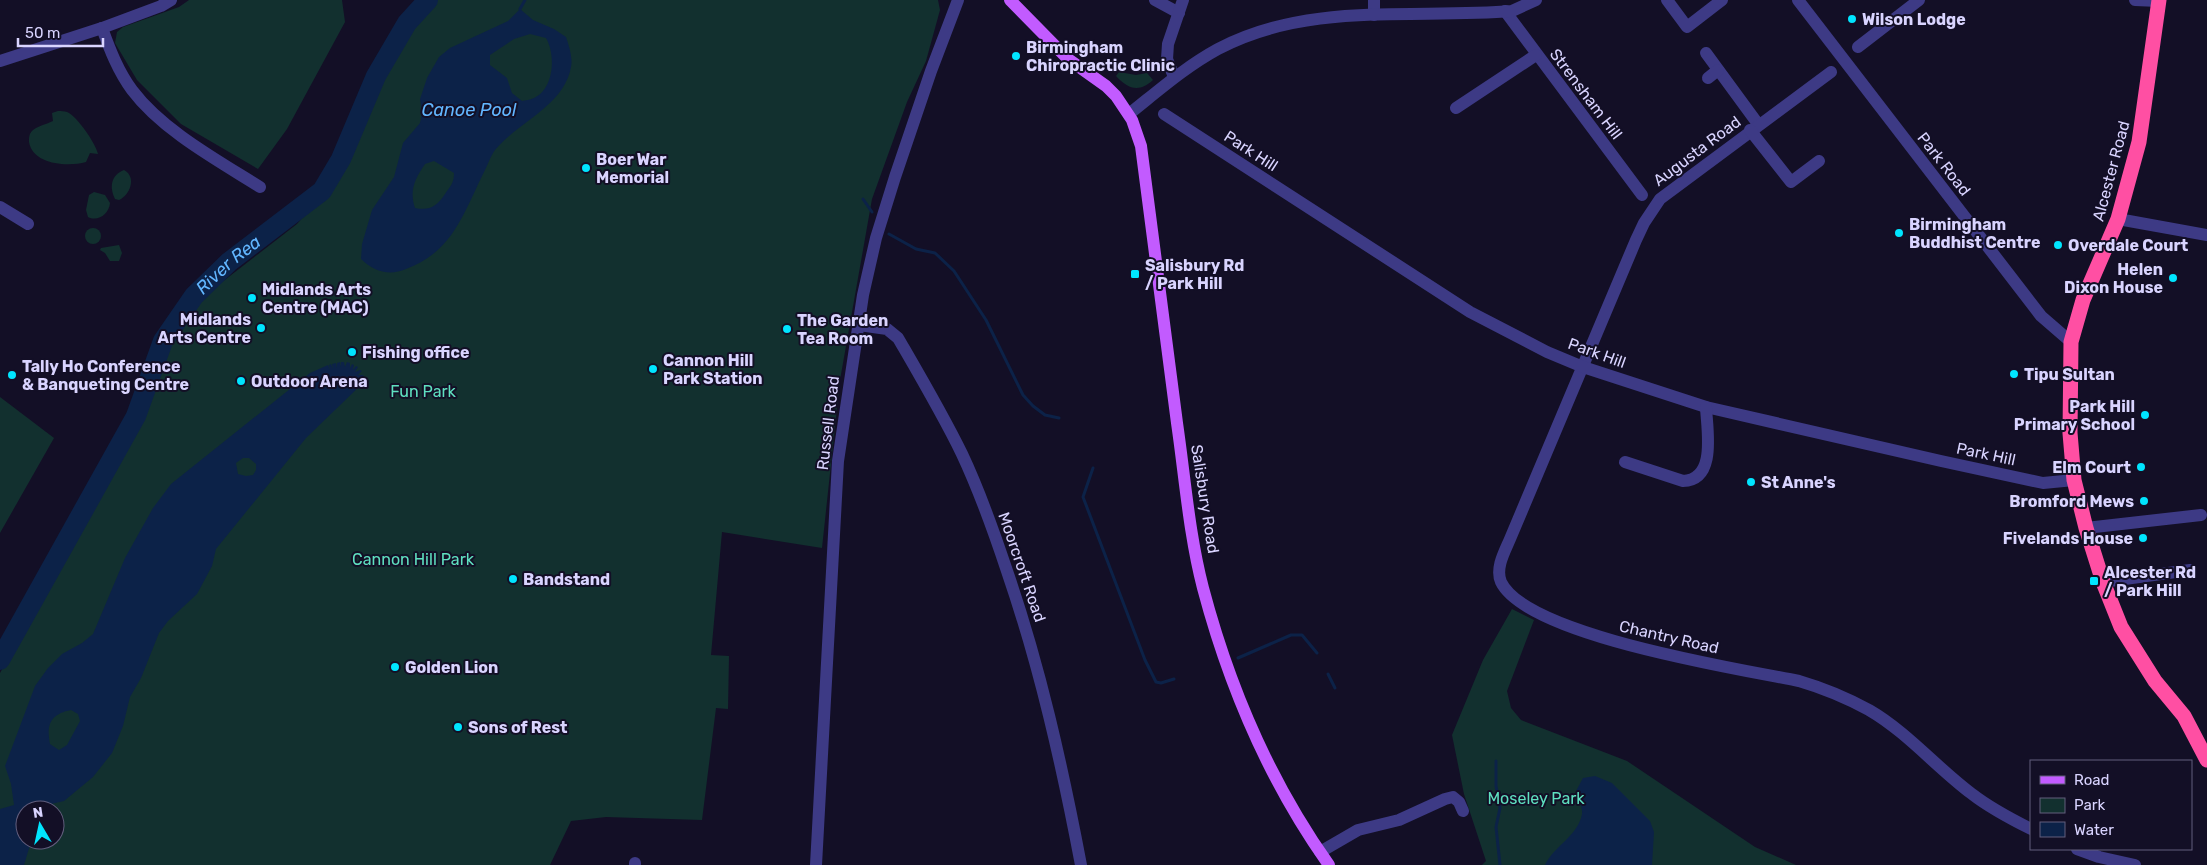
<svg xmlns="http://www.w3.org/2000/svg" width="2207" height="865" font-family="Rubik,sans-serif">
<rect width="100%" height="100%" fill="#130f26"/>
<!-- green -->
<g fill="#12302f" fill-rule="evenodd">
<polygon points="189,0 342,0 345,22 287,129 258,169 181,124 137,80 115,43 117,32 123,27 179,7"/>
<path d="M434 0H938L940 10 926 61 907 102 872 199 840 380 822 548 722 532 711 655 729 656 728 709 716 708 702 820 606 817 571 821 550 865H0V673L143 418 171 341 199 300 297 224 334 182 354 134 410 28ZM25 810H55V840H25Z"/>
<path d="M1119 72 1136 75 1147 73 1153 80C1139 93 1128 89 1116 76Z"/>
<path d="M58 111C61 111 64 111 67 112 77 116 96 144 98 154L90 153 86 162C68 167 33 165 29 142 29 138 29 134 32 131 37 126 47 124 53 121L52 113Z"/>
<path d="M124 170C137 177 130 195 119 200L115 199C109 187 111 175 124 170Z"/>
<path d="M94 192 105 195 110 203C109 214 98 222 88 217L86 210 89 195Z"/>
<circle cx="93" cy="236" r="8"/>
<polygon points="119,245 122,253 119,261 110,261 105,253 100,250 101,248"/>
<polygon points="0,397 54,438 0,533"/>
<polygon points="1512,609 1534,620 1507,691 1511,708 1521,720 1627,761 1755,847 1796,865 1482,865 1486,861 1464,794 1452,735 1483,660"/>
</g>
<!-- water -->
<g fill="#0c2248" fill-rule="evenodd">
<path d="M520 9 533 20 554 29 566 37C569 46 573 58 571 67 564 106 518 122 495 150 490 157 487 167 483 174 463 215 452 252 406 269 390 276 374 272 361 259L362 244 372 210 394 177 403 143 420 123 422 113 420 99 427 78 439 57 450 48 508 21ZM530 34 546 38C556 55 554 89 534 98 530 100 525 100 522 101L512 93 507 78 490 65V55L514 39ZM434 161 454 173C454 184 450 186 445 194 437 206 430 211 415 208 409 190 415 179 425 164Z"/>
<path d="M340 362 341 367V362H344L345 367 347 362 350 363V368L352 364 354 365 353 370 356 366 358 367 355 372 360 370 362 371 358 375H363L364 377 359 379 364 378 363 383 306 438 216 549 212 566 197 594 168 621 159 633 141 678 130 697 123 726 112 753 93 777 64 801 25 810 20 822 25 833V840H28L30 845 24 865H0V809L14 805 11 784 5 766 35 686 48 668 62 654 82 643 93 634 125 558 153 508 171 484 310 373 328 365 330 370 329 365 331 364 333 369 332 364 336 363 337 368V363ZM243 458H249L256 464V470L253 475 246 476 238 474 236 463ZM71 710 78 714 80 721 67 745 59 750 50 744C46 724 51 714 71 710Z"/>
<path d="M1595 776 1612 783 1650 821 1654 832 1652 865H1545C1554 846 1578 836 1582 814 1583 808 1578 797 1576 791L1583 778Z"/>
</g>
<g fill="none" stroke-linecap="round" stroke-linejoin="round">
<!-- stream -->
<g stroke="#0c2248" stroke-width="3">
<polyline points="520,9 525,0"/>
<polyline points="863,199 872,212"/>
<polyline points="889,234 916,249 935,253 954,271 986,320 1023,395 1033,406 1045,415 1059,418"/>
<polyline points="1093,468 1083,497 1145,660 1156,682 1161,683 1174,679"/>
<polyline points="1238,658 1291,635 1302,635 1317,653"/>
<polyline points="1328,674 1335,688"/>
<polyline points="1496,761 1496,786 1500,808 1496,827 1500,865"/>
</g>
<!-- river -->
<path stroke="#0c2248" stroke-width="20" id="s1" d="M0 660 136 416 163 341 194 296 229 262 322 191 341 159 376 76 407 23 428 0"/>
<!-- minor -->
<g stroke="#3d3a85" stroke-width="12">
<polyline points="1155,0 1179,13"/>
<polyline points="1667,0 1687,27 1722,0"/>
<polyline points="1798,0 2041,316 2071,342"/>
<polyline points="2135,0 2159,1"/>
<polyline points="1505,11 1642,195"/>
<polyline points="1374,15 1374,0"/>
<path d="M102 28C110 50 118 71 132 90 162 130 217 160 260 187"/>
<polyline points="1858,47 1919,0"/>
<polyline points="1706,53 1758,124"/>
<polyline points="0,61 102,28 161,6 171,0"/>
<path d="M1831 72 1660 199 1644 223 1636 240 1510 539C1505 551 1495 568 1501 582 1527 636 1740 669 1799 681 1823 688 1847 698 1869 710 1907 732 1937 768 1972 794 1990 808 2011 819 2031 829"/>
<polyline points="1174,77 1167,59 1168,44 1183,0"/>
<polyline points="1708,78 1718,70"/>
<polyline points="1456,108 1536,55"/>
<path d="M1129 114C1158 91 1185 67 1218 49 1308 1 1414 19 1512 11L1536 0"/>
<polyline points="1164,114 1470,312 1547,352 1583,367 1706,407 1941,461 2043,483 2074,480"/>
<polyline points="1750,130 1791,182 1819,161"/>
<polyline points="0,207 28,224"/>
<polyline points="2118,219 2207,235"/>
<path d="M859 325 887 329 898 338C920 376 943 415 962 454 980 492 994 532 1007 571 1040 667 1062 765 1081 865"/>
<path d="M1625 462 1683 481C1717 480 1707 430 1706 407"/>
<polyline points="2086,528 2201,515"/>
<polyline points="2103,582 2190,570"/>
<polyline points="2077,849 2099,857 2135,865"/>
<polyline points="1320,852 1358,830 1399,820 1445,799 1453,797 1459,802 1463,811"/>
<polyline points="635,863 635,865"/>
<polyline points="816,865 838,461 863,295 876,238 895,177 931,71 958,0"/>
</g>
<!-- major -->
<path stroke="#c25bff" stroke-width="12" d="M1010 0 1068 59 1106 86 1116 96 1132 120 1141 146C1153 238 1165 331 1177 423 1185 478 1189 534 1203 588 1229 686 1270 782 1329 865"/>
<!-- highway -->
<polyline stroke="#ff4fa3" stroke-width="15" points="2159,0 2139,142 2118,219 2083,300 2071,342 2070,433 2074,480 2086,528 2103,582 2121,627 2155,681 2184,716 2207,760"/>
</g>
<!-- markers -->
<g fill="#00e5ff" stroke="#130f26" stroke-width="2">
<circle cx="1852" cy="19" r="5"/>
<circle cx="1016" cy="56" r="5"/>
<circle cx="586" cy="168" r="5"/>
<circle cx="1899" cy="233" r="5"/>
<circle cx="2058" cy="245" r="5"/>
<rect x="1130" y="269" width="10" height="10" rx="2.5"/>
<circle cx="2173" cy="278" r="5"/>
<circle cx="252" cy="298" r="5"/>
<circle cx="261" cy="328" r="5"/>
<circle cx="787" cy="329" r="5"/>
<circle cx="352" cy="352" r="5"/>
<circle cx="653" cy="369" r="5"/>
<circle cx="2014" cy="374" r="5"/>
<circle cx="12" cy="375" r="5"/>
<circle cx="241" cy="381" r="5"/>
<circle cx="2145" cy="415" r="5"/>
<circle cx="2141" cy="467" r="5"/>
<circle cx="1751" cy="482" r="5"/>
<circle cx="2144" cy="501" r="5"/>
<circle cx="2143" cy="538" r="5"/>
<circle cx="513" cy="579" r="5"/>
<rect x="2089" y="576" width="10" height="10" rx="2.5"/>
<circle cx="395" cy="667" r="5"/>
<circle cx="458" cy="727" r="5"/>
</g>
<g text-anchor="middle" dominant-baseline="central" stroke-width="4" stroke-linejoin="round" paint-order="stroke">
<!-- poi labels -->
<g font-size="16" font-weight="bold" fill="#d9d4ff" stroke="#130f26" text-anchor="start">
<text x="1862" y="19">Wilson Lodge</text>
<text x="1026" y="47">Birmingham<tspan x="1026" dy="18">Chiropractic Clinic</tspan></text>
<text x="596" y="159">Boer War<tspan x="596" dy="18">Memorial</tspan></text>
<text x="1909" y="224">Birmingham<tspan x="1909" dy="18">Buddhist Centre</tspan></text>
<text x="2068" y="245">Overdale Court</text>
<text x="1145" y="265">Salisbury Rd<tspan x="1145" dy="18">/ Park Hill</tspan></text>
<text x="2163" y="269" text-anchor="end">Helen<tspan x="2163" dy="18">Dixon House</tspan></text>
<text x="262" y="289">Midlands Arts<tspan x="262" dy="18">Centre (MAC)</tspan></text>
<text x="251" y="319" text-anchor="end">Midlands<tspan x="251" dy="18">Arts Centre</tspan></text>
<text x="797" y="320">The Garden<tspan x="797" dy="18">Tea Room</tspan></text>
<text x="362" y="352">Fishing office</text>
<text x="663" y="360">Cannon Hill<tspan x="663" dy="18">Park Station</tspan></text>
<text x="22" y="366">Tally Ho Conference<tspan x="22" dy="18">&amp; Banqueting Centre</tspan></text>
<text x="2024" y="374">Tipu Sultan</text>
<text x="251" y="381">Outdoor Arena</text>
<text x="2135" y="406" text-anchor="end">Park Hill<tspan x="2135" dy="18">Primary School</tspan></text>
<text x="2131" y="467" text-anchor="end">Elm Court</text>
<text x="1761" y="482">St Anne's</text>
<text x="2134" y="501" text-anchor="end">Bromford Mews</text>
<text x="2133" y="538" text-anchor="end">Fivelands House</text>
<text x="2104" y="572">Alcester Rd<tspan x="2104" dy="18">/ Park Hill</tspan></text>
<text x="523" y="579">Bandstand</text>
<text x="405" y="667">Golden Lion</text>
<text x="468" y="727">Sons of Rest</text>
</g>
<!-- street labels -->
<g font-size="16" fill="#d9d4ff" stroke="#130f26">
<text transform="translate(1586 94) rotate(53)">Strensham Hill</text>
<text transform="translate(1251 151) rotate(33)">Park Hill</text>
<text transform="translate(1697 151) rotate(-37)">Augusta Road</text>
<text transform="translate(1944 164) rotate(52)">Park Road</text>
<text transform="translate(2111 171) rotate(-75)">Alcester Road</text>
<text transform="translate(1597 353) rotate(20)">Park Hill</text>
<text transform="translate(828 423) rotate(-83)">Russell Road</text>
<text transform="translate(1986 454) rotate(12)">Park Hill</text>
<text transform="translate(1205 499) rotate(81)">Salisbury Road</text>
<text transform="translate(1022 567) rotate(71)">Moorcroft Road</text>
<text transform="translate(1669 637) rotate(13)">Chantry Road</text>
</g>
<!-- park labels -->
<g font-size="16" fill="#5fe0c0" stroke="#130f26">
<text x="423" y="391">Fun Park</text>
<text x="413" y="559">Cannon Hill Park</text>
<text x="1536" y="798">Moseley Park</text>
</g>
<!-- water labels -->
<g font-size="18" font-style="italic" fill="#62b6ff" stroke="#130f26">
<text x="469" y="110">Canoe Pool</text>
<text stroke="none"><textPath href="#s1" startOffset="460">River Rea</textPath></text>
</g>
</g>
<!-- legend -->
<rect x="2030" y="760" width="162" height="90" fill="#130f26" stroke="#625e7d"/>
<rect x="2040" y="776" width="25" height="8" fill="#c25bff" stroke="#625e7d"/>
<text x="2074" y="785" font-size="15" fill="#d9d4ff">Road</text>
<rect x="2040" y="798" width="25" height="15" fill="#12302f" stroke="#625e7d"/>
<text x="2074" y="810" font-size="15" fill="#d9d4ff">Park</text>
<rect x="2040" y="822" width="25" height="15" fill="#0c2248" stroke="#625e7d"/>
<text x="2074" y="835" font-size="15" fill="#d9d4ff">Water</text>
<!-- north arrow -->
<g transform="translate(40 825) rotate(351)"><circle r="24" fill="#130f26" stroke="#625e7d"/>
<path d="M0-4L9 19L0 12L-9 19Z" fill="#00e5ff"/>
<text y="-8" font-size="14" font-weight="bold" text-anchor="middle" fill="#d9d4ff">N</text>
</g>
<!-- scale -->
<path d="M18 38v8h85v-8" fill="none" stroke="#d9d4ff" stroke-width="2.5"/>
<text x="25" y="38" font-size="15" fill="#d9d4ff" stroke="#130f26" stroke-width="4" paint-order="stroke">50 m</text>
</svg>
